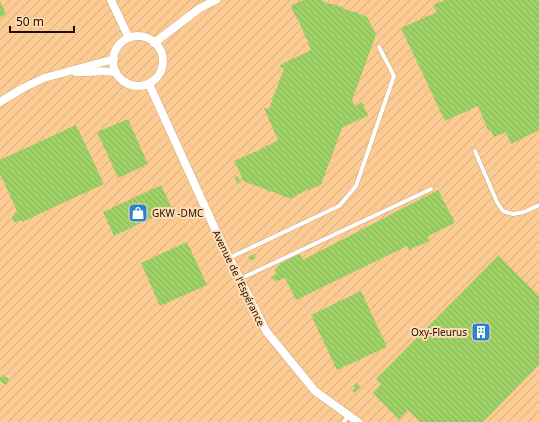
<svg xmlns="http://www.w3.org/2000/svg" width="539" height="422" font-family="'Noto Sans',sans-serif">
<defs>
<pattern id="industrial-furrows" width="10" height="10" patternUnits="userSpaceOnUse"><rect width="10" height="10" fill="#fccb93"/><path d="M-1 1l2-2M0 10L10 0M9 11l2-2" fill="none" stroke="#d8ad7d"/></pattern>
<pattern id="building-back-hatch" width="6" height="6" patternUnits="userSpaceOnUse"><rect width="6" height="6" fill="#9ed266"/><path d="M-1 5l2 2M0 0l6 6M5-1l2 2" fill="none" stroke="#88b357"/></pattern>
</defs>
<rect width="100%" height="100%" fill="#ffdcb4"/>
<!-- industrial -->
<rect fill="url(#industrial-furrows)" x="0" y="0" width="539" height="422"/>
<!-- building -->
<g fill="url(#building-back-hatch)">
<polygon points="304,0 322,0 326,3 333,4 335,6 336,5 342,7 344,9 345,9 353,12 355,12 367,17 371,25 371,27 373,28 376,35 352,100 355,106 362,102 368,116 360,119 342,128 321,185 310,189 309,190 308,189 291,199 278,194 277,193 268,191 268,190 259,187 257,186 256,186 243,181 239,170 238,169 234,161 243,157 246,157 246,156 249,154 252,154 252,153 256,151 257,152 262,148 265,148 265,147 268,145 271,145 271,144 278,140 264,108 269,109 284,68 280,67 280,65 311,50 308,43 308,40 307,40 305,36 305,34 304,34 302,28 301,27 299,21 296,18 297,17 295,15 291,7 292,5"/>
<polygon points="445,0 539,0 539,130 511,144 506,132 494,137 490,129 488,130 478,106 445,121 401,28 437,12 433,5"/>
<polygon points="0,1 6,14 0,17"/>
<polygon points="128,119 148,164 118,178 97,132"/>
<polygon points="76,125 104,184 22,222 21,220 14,223 12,217 17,211 0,174 0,160"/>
<polygon points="237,176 241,182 238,184 234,178"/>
<polygon points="161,185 172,208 114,236 103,212"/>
<polygon points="438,190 455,223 428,236 429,241 409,250 407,246 296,300 285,278 277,281 274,280 271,277 276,274 275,270 276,268 281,263 300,254 303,260"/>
<polygon points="187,242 207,285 160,306 141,263"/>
<polygon points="254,254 256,258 250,261 248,257"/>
<polygon points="498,255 539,296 539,365 483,422 420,422 408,410 399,420 373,393 381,384 376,379 497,257"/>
<polygon points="361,291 387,347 337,370 311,315"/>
<polygon points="2,375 9,379 6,385 0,381 0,378"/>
<polygon points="357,383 361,387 354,393 352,391 355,388 353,386"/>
</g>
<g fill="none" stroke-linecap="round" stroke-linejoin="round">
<defs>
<g id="service">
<polyline points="475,151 497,202 503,211 513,214 524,212 539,205"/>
<polyline points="229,258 339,206 356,186 394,76 379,47"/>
<polyline points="240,279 431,189"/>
<polyline points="344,422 348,415"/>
</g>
<g id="minor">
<polyline points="111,0 129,38"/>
<circle cx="138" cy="61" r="25"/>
<polyline points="154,43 200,8 216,0"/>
<path d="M76 72C88 73 105 69 116 73"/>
<polyline points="149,84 215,229 266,331 315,391 358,422"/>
<polyline points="0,102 23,88 44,78 114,59"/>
</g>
</defs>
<!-- service casing -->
<use href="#service" stroke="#d0a675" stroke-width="5"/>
<!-- minor casing -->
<use href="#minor" stroke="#d0a675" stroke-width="9"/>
<!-- service -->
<use href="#service" stroke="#fff" stroke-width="4"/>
<!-- minor -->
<use href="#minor" stroke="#fff" stroke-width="8"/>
</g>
<!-- icons -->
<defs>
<symbol id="shop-square" viewBox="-11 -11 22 22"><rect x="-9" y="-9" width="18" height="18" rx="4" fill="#2d82d0" stroke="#ffdcb4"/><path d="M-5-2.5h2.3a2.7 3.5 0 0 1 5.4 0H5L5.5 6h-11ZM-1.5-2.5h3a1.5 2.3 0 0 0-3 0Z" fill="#fff"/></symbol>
<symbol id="building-square" viewBox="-11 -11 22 22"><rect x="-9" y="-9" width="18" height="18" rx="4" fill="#2d82d0" stroke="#ffdcb4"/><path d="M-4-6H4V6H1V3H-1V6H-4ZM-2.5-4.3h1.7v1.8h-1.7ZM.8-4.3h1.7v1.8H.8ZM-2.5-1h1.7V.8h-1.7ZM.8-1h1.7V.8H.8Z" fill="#fff"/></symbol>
</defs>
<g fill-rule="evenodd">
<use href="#shop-square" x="127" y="202" width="22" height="22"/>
<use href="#building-square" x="470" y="321" width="22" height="22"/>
</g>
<g text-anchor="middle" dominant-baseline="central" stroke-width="4" stroke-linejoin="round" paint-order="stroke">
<!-- poi labels -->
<g font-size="10" fill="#1e0e00" stroke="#ffdcb4" text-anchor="start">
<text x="152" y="213">GKW -DMC</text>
<text x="467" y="332" text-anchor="end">Oxy-Fleurus</text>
</g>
<!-- street labels -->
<g font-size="10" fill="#1e0e00" stroke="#ffdcb4">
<text transform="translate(239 278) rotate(64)">Avenue de l'Espérance</text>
</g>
</g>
<!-- scale -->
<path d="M10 26v6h64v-6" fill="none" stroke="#1e0e00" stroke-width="2"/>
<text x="16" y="26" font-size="12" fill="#1e0e00" stroke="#ffdcb4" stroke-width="3" paint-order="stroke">50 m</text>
</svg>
